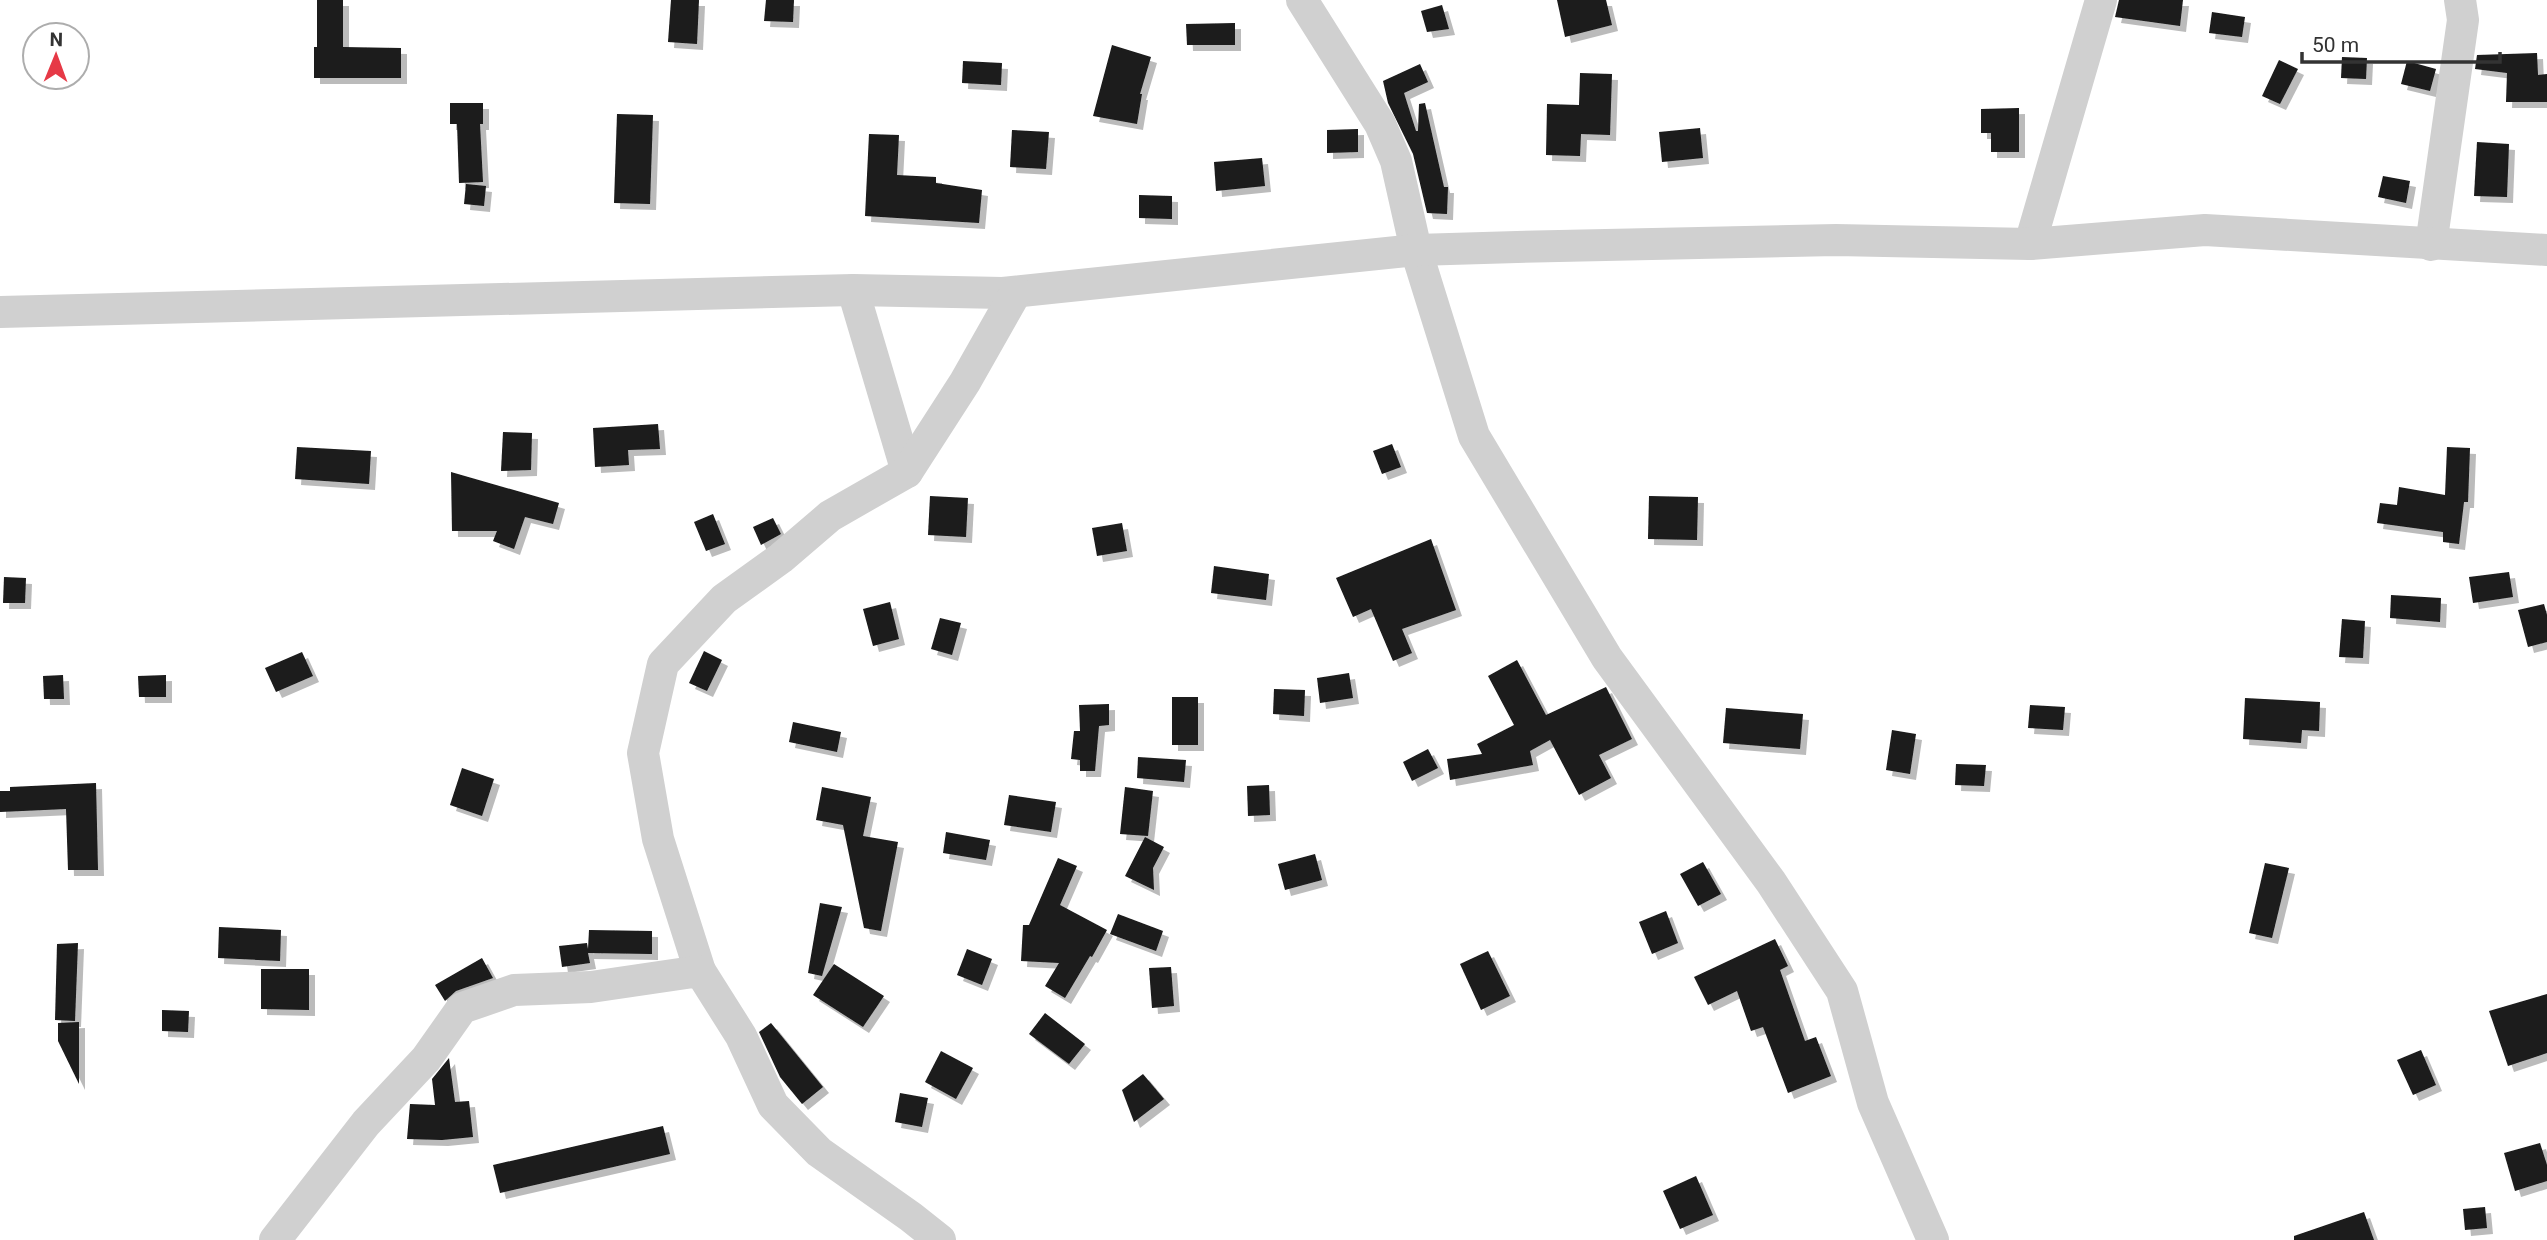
<svg xmlns="http://www.w3.org/2000/svg" width="2547" height="1240" font-family="Roboto,sans-serif">
<defs>
<filter id="shadow"><feDropShadow dx="6" dy="6" stdDeviation="0" flood-color="#0004"/></filter>
</defs>
<rect width="100%" height="100%" fill="#fff"/>
<!-- building -->
<g fill="#1a1a1a" filter="url(#shadow)">
<polygon points="317,0 343,0 343,47 401,48 401,78 314,78 314,47 317,47"/>
<polygon points="671,0 699,0 697,44 668,42"/>
<polygon points="766,0 794,0 793,22 764,21"/>
<polygon points="1557,0 1606,0 1612,25 1565,37"/>
<polygon points="2119,0 2183,0 2180,26 2115,17"/>
<polygon points="1442,5 1449,29 1427,32 1421,11"/>
<polygon points="2212,12 2245,17 2242,37 2209,33"/>
<polygon points="1235,23 1235,45 1187,45 1186,24"/>
<polygon points="1112,45 1151,57 1140,94 1142,94 1137,124 1093,116"/>
<polygon points="2537,53 2538,75 2547,74 2547,102 2506,102 2507,73 2475,69 2477,55"/>
<polygon points="2342,57 2367,58 2366,79 2341,78"/>
<polygon points="2279,60 2298,69 2280,104 2262,96"/>
<polygon points="963,61 1002,63 1001,85 962,83"/>
<polygon points="2407,61 2436,69 2430,91 2401,84"/>
<polygon points="1420,64 1428,82 1404,93 1416,131 1418,131 1419,104 1425,103 1444,187 1448,187 1447,214 1427,213 1413,154 1388,103 1383,81"/>
<polygon points="1580,73 1612,74 1610,135 1581,134 1580,156 1546,155 1547,104 1579,105"/>
<polygon points="450,103 483,103 483,124 480,124 483,182 459,183 457,124 450,124"/>
<polygon points="2019,108 2019,152 1991,152 1991,133 1981,133 1981,109"/>
<polygon points="617,114 653,115 650,204 614,203"/>
<polygon points="1700,128 1703,158 1662,162 1659,132"/>
<polygon points="1358,129 1358,152 1327,153 1327,130"/>
<polygon points="1012,130 1049,132 1046,169 1010,167"/>
<polygon points="869,134 899,135 897,175 936,177 936,183 982,190 979,223 865,216"/>
<polygon points="2477,142 2509,144 2507,197 2474,196"/>
<polygon points="1262,158 1265,186 1216,191 1214,162"/>
<polygon points="2383,176 2410,181 2406,203 2378,197"/>
<polygon points="466,184 486,186 484,206 464,204"/>
<polygon points="1139,195 1172,196 1172,219 1139,218"/>
<polygon points="658,424 660,449 628,450 629,465 595,467 593,428"/>
<polygon points="503,432 532,433 531,470 501,471"/>
<polygon points="1392,444 1401,467 1382,474 1373,451"/>
<polygon points="297,447 371,451 369,484 295,479"/>
<polygon points="2447,447 2470,448 2468,502 2464,502 2459,544 2443,542 2443,532 2377,523 2380,503 2397,505 2399,487 2445,495"/>
<polygon points="451,472 559,503 553,524 525,517 514,549 493,541 497,531 452,531"/>
<polygon points="930,496 968,498 966,537 928,535"/>
<polygon points="1649,496 1698,497 1697,540 1648,539"/>
<polygon points="713,514 725,544 706,551 694,522"/>
<polygon points="773,518 781,534 761,545 753,527"/>
<polygon points="1122,523 1127,551 1097,556 1092,528"/>
<polygon points="1431,539 1456,610 1402,629 1412,653 1393,661 1371,609 1353,617 1336,578"/>
<polygon points="1214,566 1269,574 1266,600 1211,593"/>
<polygon points="2509,572 2513,597 2473,603 2469,577"/>
<polygon points="4,577 26,578 25,603 3,603"/>
<polygon points="2391,595 2441,598 2440,622 2390,618"/>
<polygon points="890,602 899,639 873,646 863,609"/>
<polygon points="2544,604 2547,615 2547,642 2528,647 2518,610"/>
<polygon points="940,618 961,623 952,655 931,649"/>
<polygon points="2342,619 2365,621 2363,658 2339,657"/>
<polygon points="704,651 722,660 707,691 689,683"/>
<polygon points="302,652 313,676 276,692 265,668"/>
<polygon points="1517,660 1546,715 1606,687 1632,739 1599,755 1611,778 1579,795 1550,740 1530,751 1533,765 1450,780 1447,759 1482,754 1477,744 1514,725 1488,676"/>
<polygon points="1349,673 1353,698 1320,703 1317,678"/>
<polygon points="63,675 64,699 44,699 43,676"/>
<polygon points="166,675 166,697 139,697 138,676"/>
<polygon points="1274,689 1305,690 1304,716 1273,714"/>
<rect x="1172" y="697" width="26" height="48"/>
<polygon points="2245,698 2320,702 2319,731 2302,730 2301,743 2243,739"/>
<polygon points="1109,704 1109,725 1099,726 1095,771 1080,771 1080,760 1071,759 1074,731 1080,731 1079,705"/>
<polygon points="2030,705 2065,707 2063,730 2028,728"/>
<polygon points="1726,708 1803,714 1800,749 1723,743"/>
<polygon points="793,722 841,732 837,752 789,742"/>
<polygon points="1892,730 1916,734 1910,774 1886,770"/>
<polygon points="1428,749 1438,768 1412,781 1403,762"/>
<polygon points="1138,757 1186,760 1184,782 1137,778"/>
<polygon points="1956,764 1986,765 1984,786 1955,785"/>
<polygon points="462,768 494,779 482,816 450,805"/>
<polygon points="96,783 98,870 68,870 66,809 0,812 0,791 10,791 10,787"/>
<polygon points="1269,785 1270,815 1248,816 1247,786"/>
<polygon points="822,787 871,797 863,836 898,842 881,931 864,928 843,825 816,820"/>
<polygon points="1125,787 1153,791 1148,836 1120,834"/>
<polygon points="1009,795 1056,802 1051,832 1004,825"/>
<polygon points="946,832 990,840 986,860 943,853"/>
<polygon points="1145,837 1164,847 1153,868 1154,890 1125,876"/>
<polygon points="1315,854 1322,880 1285,890 1278,864"/>
<polygon points="1058,858 1077,866 1060,905 1107,930 1092,957 1090,956 1065,998 1045,986 1059,963 1021,961 1023,925 1029,925"/>
<polygon points="1703,862 1721,894 1698,906 1680,874"/>
<polygon points="2265,863 2289,868 2272,938 2249,933"/>
<polygon points="820,903 842,907 822,976 808,973"/>
<polygon points="1666,911 1678,943 1652,954 1639,922"/>
<polygon points="1118,914 1163,931 1156,951 1110,934"/>
<polygon points="219,927 281,930 280,961 218,958"/>
<polygon points="589,930 652,931 652,954 588,953 590,963 562,967 559,946 587,943 588,949"/>
<polygon points="1775,939 1788,966 1780,970 1805,1041 1816,1037 1831,1076 1788,1093 1763,1027 1751,1031 1737,991 1708,1005 1694,977"/>
<polygon points="78,943 75,1021 55,1020 57,944"/>
<polygon points="967,949 992,959 982,985 957,975"/>
<polygon points="1488,951 1510,996 1481,1010 1460,964"/>
<polygon points="482,958 493,978 456,991 445,1001 435,985"/>
<polygon points="834,964 884,996 863,1027 813,995"/>
<polygon points="1171,967 1174,1006 1152,1008 1149,968"/>
<polygon points="261,969 309,969 309,1010 261,1009"/>
<polygon points="2547,994 2547,1053 2508,1066 2489,1011"/>
<polygon points="162,1010 189,1011 188,1032 162,1031"/>
<polygon points="1045,1013 1085,1044 1069,1064 1029,1034"/>
<polygon points="79,1022 79,1084 58,1041 58,1023"/>
<polygon points="771,1023 823,1087 802,1104 780,1077 759,1032"/>
<polygon points="2421,1050 2436,1085 2413,1095 2397,1060"/>
<polygon points="941,1051 973,1068 956,1099 925,1082"/>
<polygon points="449,1058 455,1102 469,1101 473,1137 442,1140 407,1139 410,1104 435,1105 432,1079"/>
<polygon points="1143,1074 1164,1099 1134,1122 1122,1090"/>
<polygon points="900,1093 928,1098 922,1127 895,1122"/>
<polygon points="663,1126 670,1154 500,1193 493,1165"/>
<polygon points="2540,1143 2547,1165 2547,1181 2515,1191 2504,1153"/>
<polygon points="1696,1176 1713,1215 1680,1229 1663,1191"/>
<polygon points="2485,1207 2487,1228 2465,1230 2463,1209"/>
<polygon points="2364,1212 2374,1240 2294,1240 2294,1236"/>
</g>
<g fill="none" stroke-linecap="round" stroke-linejoin="round">
<!-- minor -->
<g stroke="#d0d0d0" stroke-width="32">
<polyline points="1302,0 1380,124 1396,161 1416,250 1474,436 1607,658 1771,882 1842,991 1873,1103 1933,1240"/>
<polyline points="2030,244 2101,0"/>
<polyline points="2431,245 2463,20 2460,0"/>
<polyline points="853,290 907,472"/>
<polyline points="0,312 853,290 1003,293 1416,250 1517,247 1836,240 2030,244 2205,230 2547,250"/>
<polyline points="700,971 658,839 643,753 663,664 724,599 781,558 830,516 907,472 965,382 1016,292"/>
<polyline points="275,1240 366,1123 426,1059 462,1008 514,990 591,987 700,971 741,1036 773,1105 819,1152 911,1217 940,1240"/>
</g>
</g>
<!-- north arrow -->
<g transform="translate(56 56) rotate(1)"><circle r="33" fill="#ffffff" stroke="#adadad" stroke-width="2"/>
<path d="M0-5L12 26L0 18L-12 26Z" fill="#e63946"/>
<text y="-10" font-size="19" font-weight="bold" text-anchor="middle" fill="#333333">N</text>
</g>
<!-- scale -->
<path d="M2302 52v10h198v-10" fill="none" stroke="#333333" stroke-width="3.5"/>
<text x="2312" y="52" font-size="21" fill="#333333" stroke="#ffffff" stroke-width="5" paint-order="stroke">50 m</text>
</svg>
